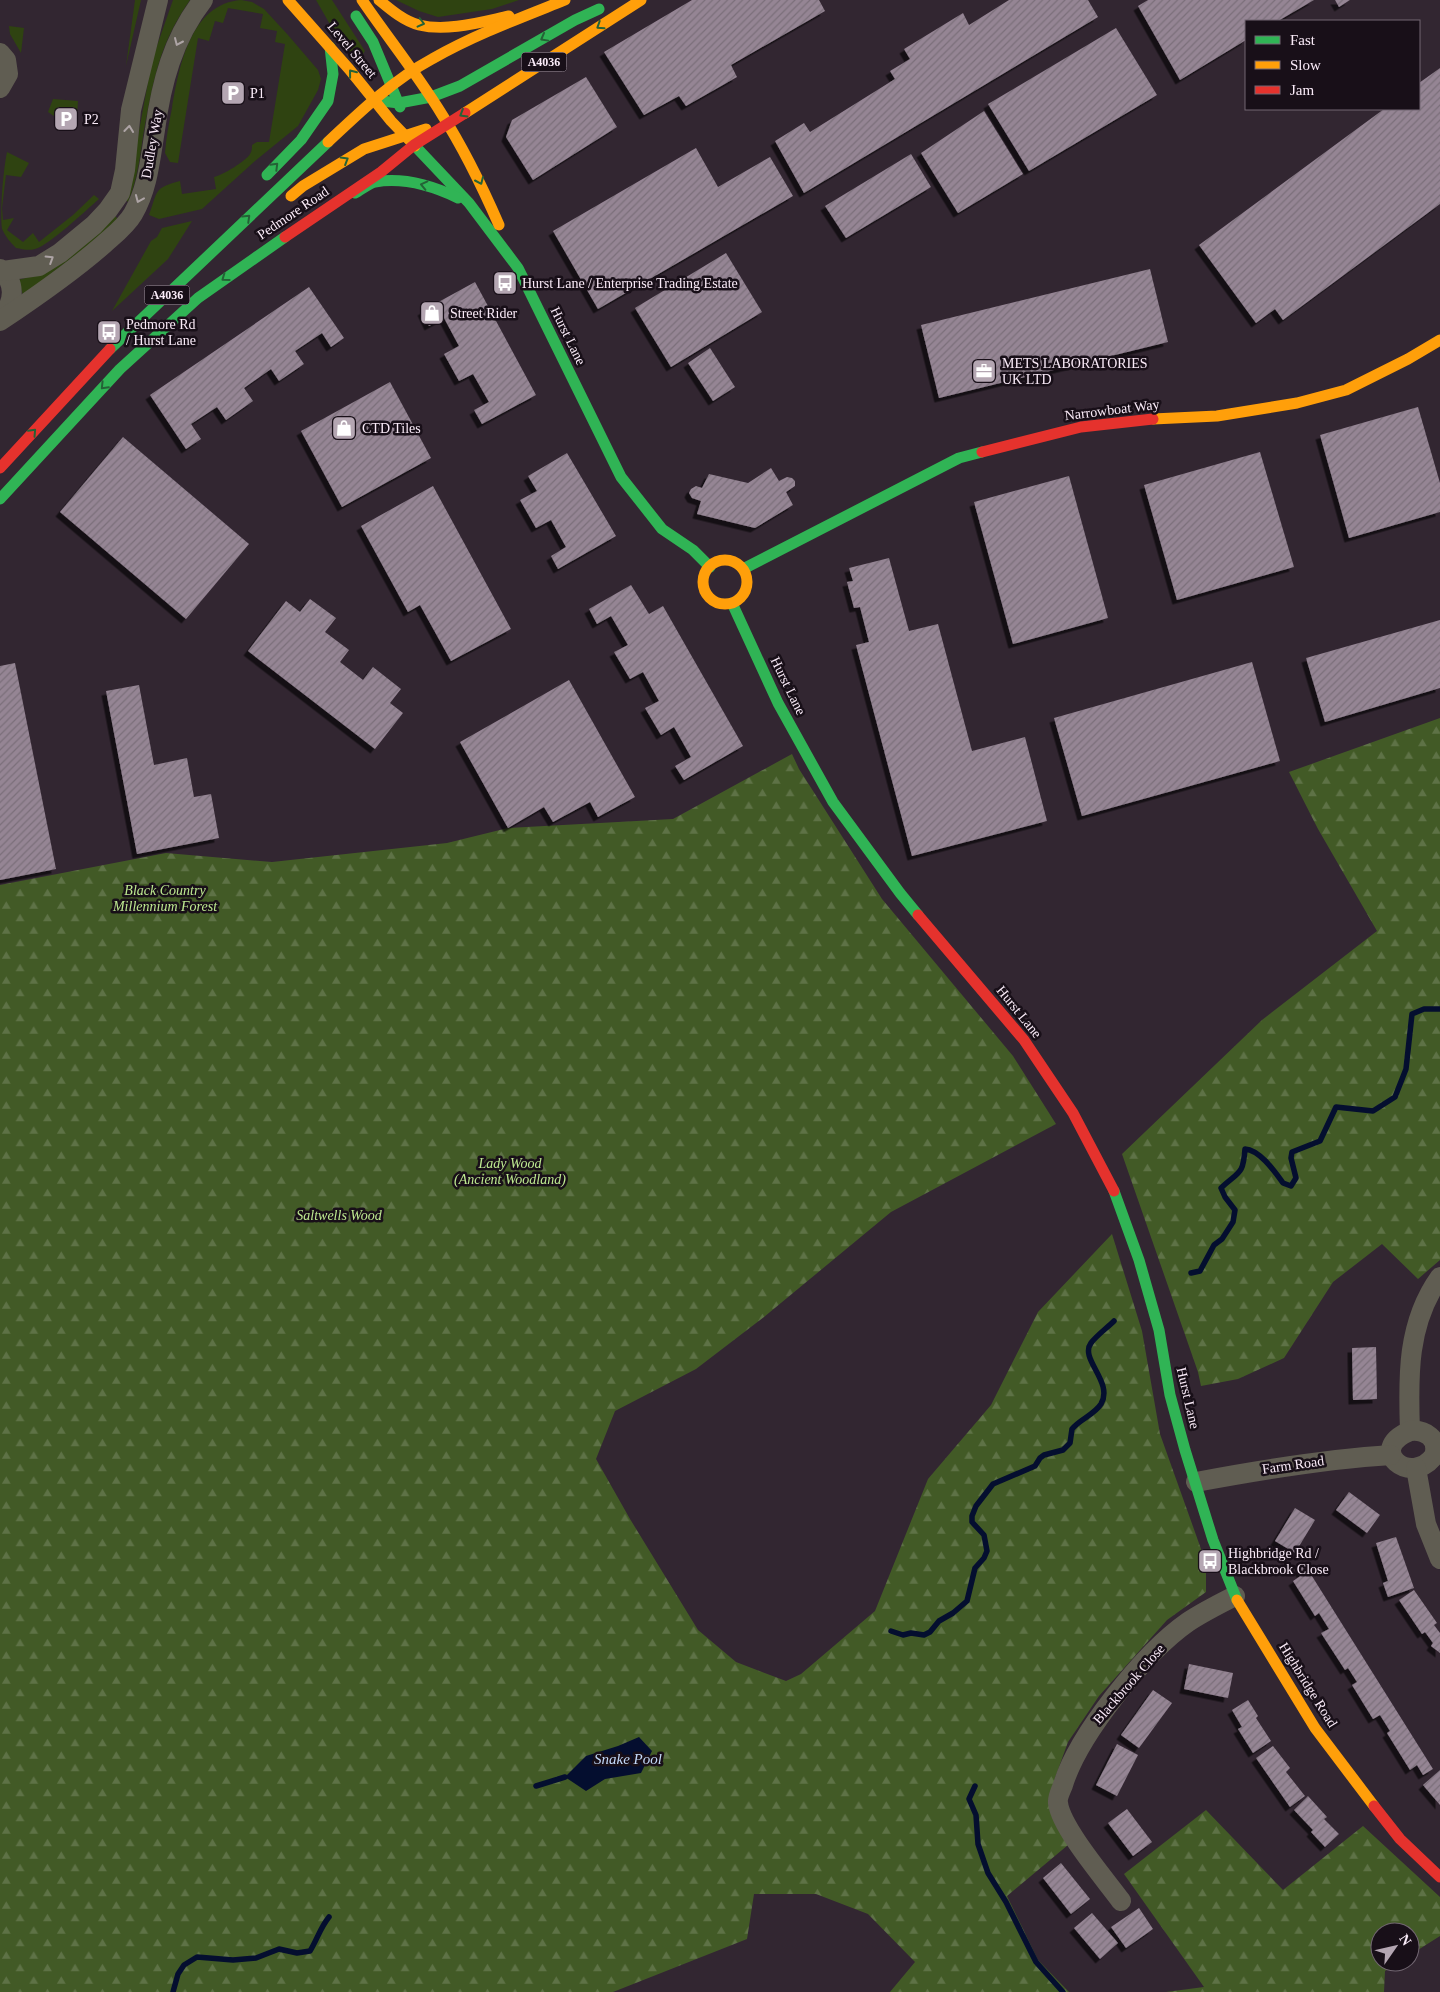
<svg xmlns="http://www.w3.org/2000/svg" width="1440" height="1992" font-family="Georgia,serif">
<defs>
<pattern id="forest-firs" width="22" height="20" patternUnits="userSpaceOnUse" patternTransform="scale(1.25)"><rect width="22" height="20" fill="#425a26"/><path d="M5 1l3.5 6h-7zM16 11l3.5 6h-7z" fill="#5e7246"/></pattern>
<pattern id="building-hatch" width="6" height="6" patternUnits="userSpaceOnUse" patternTransform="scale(1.25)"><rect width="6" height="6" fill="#958594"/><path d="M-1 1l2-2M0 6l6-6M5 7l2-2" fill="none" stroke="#7b6f7a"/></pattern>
<filter id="shadow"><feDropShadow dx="-4.5" dy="4.5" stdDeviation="0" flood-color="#0009"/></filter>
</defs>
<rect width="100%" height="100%" fill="#322631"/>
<!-- green -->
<g fill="#2f4311">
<polygon points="135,0 141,0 126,66"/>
<path d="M173 0H190C159 44 154 79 144 130 140 155 138 179 128 202L125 199 135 153 152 60Z"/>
<path d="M241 0 252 2 264 9 288 35 318 70 321 79 318 90 298 126 255 161 202 209 159 219 149 215C158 191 153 188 180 181L182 194 216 189 214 177C223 175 246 161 250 154 252 151 252 148 252 145L257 142H269L285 44 275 42 277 31 260 28 263 14 228 8 223 23 215 21 209 41 198 38 178 163 170 162 165 153C166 138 169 123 172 108 179 67 190 4 241 0Z"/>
<polygon points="316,0 332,0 365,51 363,54 366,72 339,40"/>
<polygon points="396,0 519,0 492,9 438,17 419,11"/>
<polygon points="9,26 24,28 21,53 10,34"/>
<polygon points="53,99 78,101 77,115 70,127 48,112"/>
<path d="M7 152 29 163 21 177 6 175 2 208 3 220 14 218 7 230 23 242 33 233 39 242 73 215 94 195 99 199C86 210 50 245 35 249 28 251 22 249 16 248 10 242 5 236 2 229 0 210 3 172 7 152Z"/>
<polygon points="115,216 118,219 102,235 23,295 18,280 37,275"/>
<polygon points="192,221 168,259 112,311 151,241 157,237 162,228"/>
</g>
<!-- forest -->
<g fill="url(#forest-firs)">
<polygon points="1440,718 1440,1260 1418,1279 1382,1244 1333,1282 1284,1358 1238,1379 1201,1386 1198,1372 1122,1154 1262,1020 1377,931 1318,829 1289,772"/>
<polygon points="792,754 799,769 882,899 1013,1056 1056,1124 891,1212 764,1317 696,1369 615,1411 596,1459 630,1519 698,1630 736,1662 786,1681 801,1674 875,1611 928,1479 991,1405 1038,1312 1112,1234 1142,1331 1160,1434 1206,1563 1206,1592 1167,1620 1099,1696 1068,1742 1055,1778 1049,1803 1068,1845 1007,1896 1038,1960 1069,1992 890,1992 915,1962 868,1914 816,1894 754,1894 747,1939 613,1992 0,1992 0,885 166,853 272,862 447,843 508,828 673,819"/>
<polygon points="1206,1810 1283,1890 1363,1826 1440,1897 1440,1936 1410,1955 1410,1932 1380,1932 1380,1962 1399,1962 1385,1971 1384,1992 1166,1992 1204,1987 1124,1874"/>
</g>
<!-- water -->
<polygon fill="#040e2f" points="639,1737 652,1751 641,1773 605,1779 586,1791 565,1777 586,1756 618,1746"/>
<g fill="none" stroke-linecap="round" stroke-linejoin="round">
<!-- stream -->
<g stroke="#040e2f" stroke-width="5.5">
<path d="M1191 1273 1200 1271 1214 1245 1222 1239 1233 1222 1235 1210 1225 1197 1221 1188C1239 1171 1243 1176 1245 1149 1260 1150 1275 1172 1283 1183L1291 1186 1296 1178 1291 1158 1292 1152 1320 1141 1336 1107 1373 1111 1395 1097 1406 1069 1412 1014 1424 1009H1440"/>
<path d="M891 1631 903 1635 911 1633 924 1635 930 1632 939 1621 953 1613 967 1601 975 1568 984 1558 987 1551 984 1535 972 1522V1516L976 1506 993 1484 1035 1466 1040 1458 1044 1455 1063 1450 1070 1443 1072 1429C1080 1419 1094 1415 1101 1404 1114 1382 1079 1359 1091 1343 1097 1335 1107 1328 1114 1321"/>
<polyline points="536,1786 565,1777"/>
<polyline points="975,1786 969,1799 976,1815 978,1844 988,1873 1006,1902 1036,1962 1063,1992"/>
<path d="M173 1992 178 1974 184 1965 197 1957 233 1960 256 1958 279 1949 297 1953 310 1951C317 1940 320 1928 329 1917"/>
</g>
</g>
<!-- building -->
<g fill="url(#building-hatch)" filter="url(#shadow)">
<polygon points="692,0 819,0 825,11 731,65 737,77 686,106 679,96 644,115 604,52"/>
<polygon points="1009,0 1088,0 1098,17 804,193 775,141 804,123 810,132 895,79 890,71 910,59 904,49 963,13 969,25"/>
<polygon points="1148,0 1314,0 1278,21 1246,21 1246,40 1180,80 1138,6"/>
<polygon points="1335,0 1350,0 1339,7"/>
<polygon points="1116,28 1157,95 1029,171 988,104"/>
<polygon points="1440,68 1440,204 1283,320 1275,309 1256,323 1199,245 1384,109 1419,109 1419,83"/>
<polygon points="586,77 617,127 533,180 506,137 512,120"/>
<polygon points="984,111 1023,174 958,213 921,153"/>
<polygon points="696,148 718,187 770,157 793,196 598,309 553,231"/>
<polygon points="911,154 931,187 846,238 825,206"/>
<polygon points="726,253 762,312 671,367 635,308"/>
<polygon points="1150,269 1168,342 939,398 921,325"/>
<polygon points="475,282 536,395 482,424 474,410 489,402 473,374 459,381 444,354 459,346 444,318 429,326 422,311"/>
<polygon points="309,287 344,338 331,347 322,333 295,351 304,364 279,381 271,369 244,388 253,401 226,420 217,407 191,424 201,439 186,449 150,395"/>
<polygon points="710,348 735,387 713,401 688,363"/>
<polygon points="390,382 431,458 342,507 301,431"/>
<polygon points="1418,407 1440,483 1440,512 1349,538 1320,435"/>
<polygon points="123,437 249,544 186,619 60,512"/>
<polygon points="1260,452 1294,567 1177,600 1144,485"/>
<polygon points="567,453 616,536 558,569 551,556 566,547 551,520 536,528 520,500 537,491 528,476"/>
<polygon points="771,468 779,481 787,477 792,478 795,481 795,486 786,492 793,505 755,528 697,514 701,501 692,498 689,493 691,489 696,486 702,488 709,474 748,483"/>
<polygon points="1069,476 1108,618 1013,644 974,502"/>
<polygon points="433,486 511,629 451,661 420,605 408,612 361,526"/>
<polygon points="889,558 909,631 938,624 972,751 1025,737 1047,821 912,856 856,645 869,642 860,607 854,608 847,582 853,581 849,568"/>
<polygon points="631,585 649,614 663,606 743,746 684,780 675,766 691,757 674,727 661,735 645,708 659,701 643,672 630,679 614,652 628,645 611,616 597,624 589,609"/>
<polygon points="310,599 336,618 325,632 349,650 340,662 363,680 373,667 401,689 390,703 403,713 375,749 248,651 286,601 300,612"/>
<polygon points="1440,620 1440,688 1325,722 1306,658"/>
<polygon points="1252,662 1280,761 1082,816 1054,718"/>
<polygon points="15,663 56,869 0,880 0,666"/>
<polygon points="569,680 635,797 598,817 590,802 553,822 544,807 508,828 460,742"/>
<polygon points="139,685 154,765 187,758 194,797 211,794 219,838 137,854 106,691"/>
<polygon points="1376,1347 1377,1399 1353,1400 1352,1348"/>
<polygon points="1349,1492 1380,1515 1367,1533 1336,1510"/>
<polygon points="1295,1508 1315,1520 1295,1553 1275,1541"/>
<polygon points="1396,1537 1414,1588 1388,1597 1383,1583 1388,1581 1376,1543"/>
<polygon points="1305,1565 1433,1769 1423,1775 1417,1765 1410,1770 1387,1733 1390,1731 1380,1715 1373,1719 1352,1685 1357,1682 1348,1668 1345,1670 1321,1633 1329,1629 1319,1613 1315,1616 1293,1581 1302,1575 1299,1569"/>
<polygon points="1414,1590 1437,1623 1434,1625 1440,1633 1440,1653 1431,1646 1433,1643 1425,1632 1422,1634 1399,1600"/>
<polygon points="1189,1664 1233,1673 1228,1698 1184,1689"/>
<polygon points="1153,1690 1172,1703 1139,1748 1121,1735"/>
<polygon points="1248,1700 1258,1716 1256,1718 1271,1741 1253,1753 1238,1729 1242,1727 1232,1710"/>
<polygon points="1117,1744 1138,1755 1117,1796 1096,1785"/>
<polygon points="1273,1746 1290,1768 1286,1772 1305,1796 1290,1807 1256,1758"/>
<polygon points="1440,1770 1440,1805 1423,1785"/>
<polygon points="1308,1796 1327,1817 1324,1819 1339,1834 1325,1847 1311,1832 1313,1830 1294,1810"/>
<polygon points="1127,1809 1152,1842 1133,1856 1108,1823"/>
<polygon points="1061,1863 1090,1899 1071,1914 1043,1878"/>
<polygon points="1139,1908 1153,1929 1126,1948 1111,1927"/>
<polygon points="1092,1913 1118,1943 1100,1959 1074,1928"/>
</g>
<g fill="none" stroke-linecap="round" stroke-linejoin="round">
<!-- street -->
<g stroke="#605d52" stroke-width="20">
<polyline points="0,53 6,60 8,74 0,88"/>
<path d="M0 269C18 284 13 304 0 320"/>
<polyline points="3,271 39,266 60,253 94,225 108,210 120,193 125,170 131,110 158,0"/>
<path d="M0 321C36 297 71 273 104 244 114 235 126 226 133 214 148 188 150 160 155 130 161 84 173 38 203 0"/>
<path d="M1410 1431C1408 1376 1407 1323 1440 1277"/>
<path d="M1410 1431C1424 1429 1440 1438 1434 1456 1411 1487 1365 1450 1410 1431Z"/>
<polyline points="1416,1468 1426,1524 1440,1559"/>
<path d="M1196 1482C1260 1470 1325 1459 1391 1455"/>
<path d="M1121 1901C1105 1879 1061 1828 1058 1803 1057 1798 1061 1790 1063 1785 1078 1735 1145 1652 1188 1622 1203 1612 1219 1604 1235 1596"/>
</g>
<!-- fast -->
<g stroke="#30b455" stroke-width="11">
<polyline points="356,16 373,42 400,107"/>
<polyline points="373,100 399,103 431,97 460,86 575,20 599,9"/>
<polyline points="415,146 469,203 518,268 621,477 662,529 693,550 710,567"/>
<polyline points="267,175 301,140 328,101 333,74 330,47"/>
<path d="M355 193C361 190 369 183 375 182 404 177 433 186 458 198"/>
<polyline points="110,349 328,142"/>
<polyline points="0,499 120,369 198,298 285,237"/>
<polyline points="743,569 959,458 982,452"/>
<polyline points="732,603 778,703 833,802 900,893 918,915"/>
<polyline points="1114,1191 1139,1260 1159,1330 1170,1395 1185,1450 1213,1540 1237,1600"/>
</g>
<!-- slow -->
<g stroke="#ff9f0a" stroke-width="11">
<polyline points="288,0 349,69 391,121 415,146"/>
<path d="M362 0C388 38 417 74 441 113 464 149 482 186 499 225"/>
<path d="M379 0C391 10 404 21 419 25 447 32 481 22 509 16"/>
<polyline points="465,113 641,0"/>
<path d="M328 142C360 112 393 80 432 59 474 35 520 18 565 0"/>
<polyline points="291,196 303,186 364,149 426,129"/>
<polyline points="1153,419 1217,416 1297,403 1346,390 1408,359 1440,340"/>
<circle cx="725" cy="582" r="22"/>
<polyline points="1237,1600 1315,1728 1374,1806"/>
</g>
<!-- jam -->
<g stroke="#e5322d" stroke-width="11">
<polyline points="285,237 381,172 414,145 465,113"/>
<polyline points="982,452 1081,427 1153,419"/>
<polyline points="0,468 110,349"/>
<polyline points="918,915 1024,1040 1073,1113 1114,1191"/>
<polyline points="1374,1806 1400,1839 1440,1877"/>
</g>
</g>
<!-- one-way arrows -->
<defs><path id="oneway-chevron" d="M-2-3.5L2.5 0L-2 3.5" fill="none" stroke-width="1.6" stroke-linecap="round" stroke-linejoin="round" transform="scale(1.25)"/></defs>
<g stroke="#246236">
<use href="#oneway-chevron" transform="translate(421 23) rotate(14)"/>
<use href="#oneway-chevron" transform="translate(600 26) rotate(147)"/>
<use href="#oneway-chevron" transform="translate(544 38) rotate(151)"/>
<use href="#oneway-chevron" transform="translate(352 73) rotate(-128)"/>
<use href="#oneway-chevron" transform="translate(463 114) rotate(149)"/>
<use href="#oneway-chevron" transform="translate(345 160) rotate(-31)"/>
<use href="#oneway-chevron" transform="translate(275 166) rotate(-45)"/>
<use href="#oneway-chevron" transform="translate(480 181) rotate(66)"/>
<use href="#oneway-chevron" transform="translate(424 185) rotate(-167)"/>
<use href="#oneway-chevron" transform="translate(247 218) rotate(-44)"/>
<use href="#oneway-chevron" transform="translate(225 278) rotate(144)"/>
<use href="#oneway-chevron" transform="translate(104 386) rotate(134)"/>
<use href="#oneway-chevron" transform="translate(33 432) rotate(-47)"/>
</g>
<g stroke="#ada4a5">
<use href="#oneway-chevron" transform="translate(178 42) rotate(114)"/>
<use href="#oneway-chevron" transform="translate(129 129) rotate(-84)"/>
<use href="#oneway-chevron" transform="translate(139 199) rotate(113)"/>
<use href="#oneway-chevron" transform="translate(50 259) rotate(-32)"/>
</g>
<!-- icons -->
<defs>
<symbol id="parking-square" viewBox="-11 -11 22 22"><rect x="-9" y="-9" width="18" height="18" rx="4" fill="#b4a6b2" stroke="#180f18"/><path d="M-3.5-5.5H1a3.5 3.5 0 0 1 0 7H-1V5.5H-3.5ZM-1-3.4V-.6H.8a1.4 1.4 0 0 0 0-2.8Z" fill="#fff"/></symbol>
<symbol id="bus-square" viewBox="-11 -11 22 22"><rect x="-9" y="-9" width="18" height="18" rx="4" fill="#b4a6b2" stroke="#180f18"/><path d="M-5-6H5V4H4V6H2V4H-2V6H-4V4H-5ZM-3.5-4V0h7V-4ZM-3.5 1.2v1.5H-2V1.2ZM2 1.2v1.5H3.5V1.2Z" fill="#fff"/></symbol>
<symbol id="shop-square" viewBox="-11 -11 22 22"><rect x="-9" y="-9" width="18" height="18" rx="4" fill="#b4a6b2" stroke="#180f18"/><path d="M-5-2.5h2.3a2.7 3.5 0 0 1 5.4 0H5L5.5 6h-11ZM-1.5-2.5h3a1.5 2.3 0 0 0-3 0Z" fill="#fff"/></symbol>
<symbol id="office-square" viewBox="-11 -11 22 22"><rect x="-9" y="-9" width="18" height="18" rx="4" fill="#b4a6b2" stroke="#180f18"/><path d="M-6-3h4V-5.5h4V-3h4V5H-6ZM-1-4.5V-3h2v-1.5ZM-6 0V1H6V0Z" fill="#fff"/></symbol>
</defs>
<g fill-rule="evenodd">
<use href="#parking-square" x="219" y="79" width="28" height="28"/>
<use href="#parking-square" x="52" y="105" width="28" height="28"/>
<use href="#bus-square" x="491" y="269" width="28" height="28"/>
<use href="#shop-square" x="418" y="299" width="28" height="28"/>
<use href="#bus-square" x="95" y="318" width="28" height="28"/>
<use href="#office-square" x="970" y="357" width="28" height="28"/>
<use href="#shop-square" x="330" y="414" width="28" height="28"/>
<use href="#bus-square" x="1196" y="1547" width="28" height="28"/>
</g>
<g text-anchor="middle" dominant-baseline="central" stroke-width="5" stroke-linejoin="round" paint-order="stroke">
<!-- shield labels -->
<g fill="#180f18" stroke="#b6a9b5" stroke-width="1">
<rect x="521.5" y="52.5" width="45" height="19" rx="4"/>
<rect x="144.5" y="285.5" width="45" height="19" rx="4"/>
</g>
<g font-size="12" font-weight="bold" fill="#faebf8">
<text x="544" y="62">A4036</text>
<text x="167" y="295">A4036</text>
</g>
<!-- street labels -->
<g font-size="14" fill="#faebf8" stroke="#180f18">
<text transform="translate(352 50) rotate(50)">Level Street</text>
<text transform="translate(152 144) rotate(-80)">Dudley Way</text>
<text transform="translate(293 213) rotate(-34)">Pedmore Road</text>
<text transform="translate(568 336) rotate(64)">Hurst Lane</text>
<text transform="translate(1112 410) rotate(-7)">Narrowboat Way</text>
<text transform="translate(788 686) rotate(64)">Hurst Lane</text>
<text transform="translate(1019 1012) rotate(51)">Hurst Lane</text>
<text transform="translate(1188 1398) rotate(77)">Hurst Lane</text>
<text transform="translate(1293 1465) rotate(-8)">Farm Road</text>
<text transform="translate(1129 1684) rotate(-49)">Blackbrook Close</text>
<text transform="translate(1308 1685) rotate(58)">Highbridge Road</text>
</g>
<!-- poi labels -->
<g font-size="14" fill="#faebf8" stroke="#180f18" text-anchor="start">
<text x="250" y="93">P1</text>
<text x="84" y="119">P2</text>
<text x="522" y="283">Hurst Lane / Enterprise Trading Estate</text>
<text x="450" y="313">Street Rider</text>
<text x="126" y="324">Pedmore Rd<tspan x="126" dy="16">/ Hurst Lane</tspan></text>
<text x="1002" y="363">METS LABORATORIES<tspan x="1002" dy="16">UK LTD</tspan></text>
<text x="362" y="428">CTD Tiles</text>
<text x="1228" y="1553">Highbridge Rd /<tspan x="1228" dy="16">Blackbrook Close</tspan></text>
</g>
<!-- park labels -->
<g font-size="14" font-style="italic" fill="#bde990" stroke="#180f18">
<text x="165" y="890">Black Country<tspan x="165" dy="16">Millennium Forest</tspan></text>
<text x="510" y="1163">Lady Wood<tspan x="510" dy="16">(Ancient Woodland)</tspan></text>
<text x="339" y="1215">Saltwells Wood</text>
</g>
<!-- water labels -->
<g font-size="15" font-style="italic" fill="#c3d9f9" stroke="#180f18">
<text x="628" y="1759">Snake Pool</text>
</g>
</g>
<!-- legend -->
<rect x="1245" y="20" width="175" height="90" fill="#180f18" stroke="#726772"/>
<rect x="1255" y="36" width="25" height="8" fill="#30b455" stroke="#726772"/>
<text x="1290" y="45" font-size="15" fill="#faebf8">Fast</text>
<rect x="1255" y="61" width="25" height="8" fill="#ff9f0a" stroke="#726772"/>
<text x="1290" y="70" font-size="15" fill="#faebf8">Slow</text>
<rect x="1255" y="86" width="25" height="8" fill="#e5322d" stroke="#726772"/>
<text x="1290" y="95" font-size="15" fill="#faebf8">Jam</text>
<!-- north arrow -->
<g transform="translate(1395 1947) rotate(56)"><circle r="24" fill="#180f18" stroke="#726772"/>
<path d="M0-4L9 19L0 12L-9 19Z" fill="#b4a6b2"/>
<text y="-8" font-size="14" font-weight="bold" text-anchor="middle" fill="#faebf8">N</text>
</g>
</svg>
